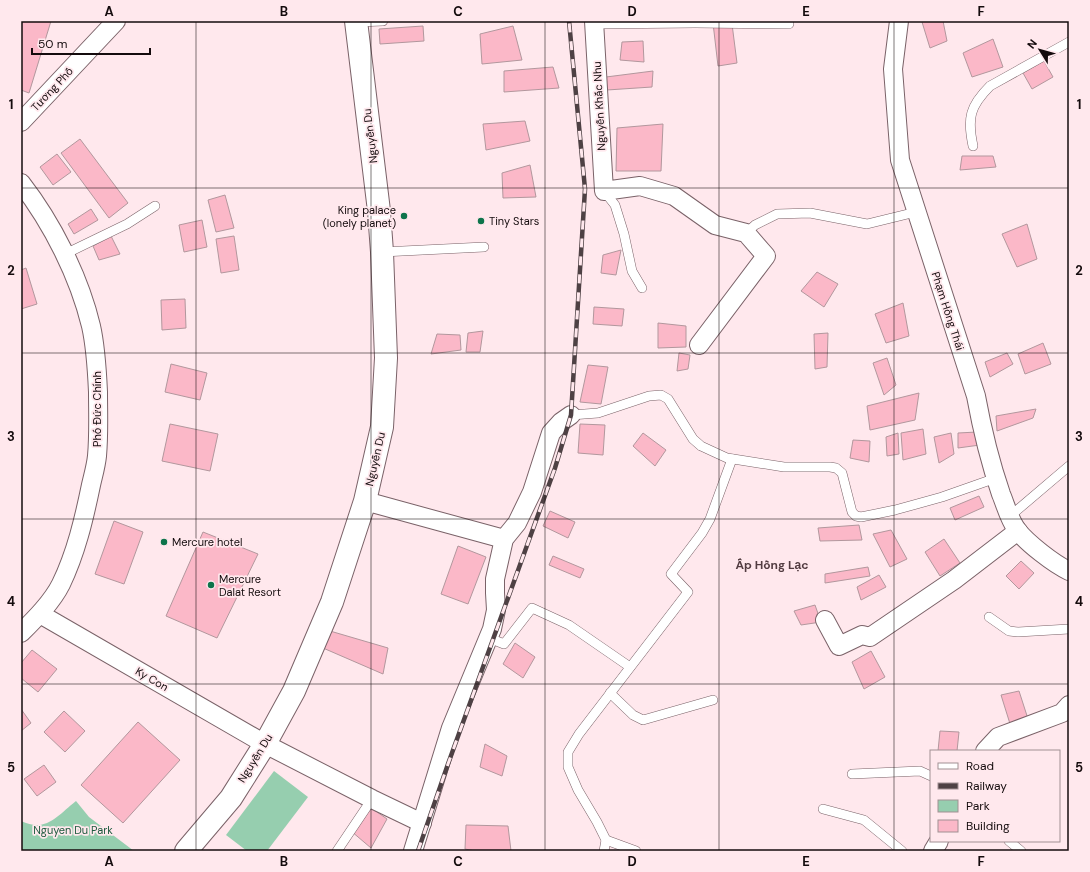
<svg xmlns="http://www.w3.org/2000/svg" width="1090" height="872" font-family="'DM Sans',sans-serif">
<rect width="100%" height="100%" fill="#ffe8ed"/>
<!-- green -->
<g fill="#96ceaf">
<polygon points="274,771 308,797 267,851 247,851 226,835"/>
<path d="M76 801 89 817 134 851H21V821C46 833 57 816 76 801Z"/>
</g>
<!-- building -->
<g fill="#fbb8c8" stroke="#b2979d">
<polygon points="21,21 51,21 29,93 21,90"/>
<polygon points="924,21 943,21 947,41 930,48 922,22"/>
<polygon points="713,23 732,24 737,63 718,66"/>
<polygon points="423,26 424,41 380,44 379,29"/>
<polygon points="513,26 522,60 482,64 480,34"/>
<polygon points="993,39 1003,67 972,77 963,53"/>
<polygon points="643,41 644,62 620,60 622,42"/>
<polygon points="1044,61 1053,77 1032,89 1023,73"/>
<polygon points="553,67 559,88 504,92 504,71"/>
<polygon points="653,71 652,87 607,90 606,77"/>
<polygon points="525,121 530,141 486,150 483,124"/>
<polygon points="663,124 661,171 616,171 617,128"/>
<polygon points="80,139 128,203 109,218 61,153"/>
<polygon points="57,154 71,172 53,185 40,167"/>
<polygon points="962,156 993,156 996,167 960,170"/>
<polygon points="530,165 536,197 503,198 502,173"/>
<polygon points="225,195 234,228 216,232 208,200"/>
<polygon points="91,209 98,220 74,234 68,224"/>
<polygon points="202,220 207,247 184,252 179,225"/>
<polygon points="1027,224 1037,259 1017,267 1002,234"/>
<polygon points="111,236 120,254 99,260 93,246"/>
<polygon points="234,236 239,270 221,273 216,239"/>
<polygon points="621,250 616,275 601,273 603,255"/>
<polygon points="26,268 37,304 21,309 21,270"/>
<polygon points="817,272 838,284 824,307 801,291"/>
<polygon points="185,299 186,328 162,330 161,300"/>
<polygon points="903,303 909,336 886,343 875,314"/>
<polygon points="594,307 624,309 622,326 593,324"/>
<polygon points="658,323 686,326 686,347 658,348"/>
<polygon points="483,331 480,352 466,352 468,333"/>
<polygon points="828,333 827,367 815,369 814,334"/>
<polygon points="437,334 460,335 461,350 431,354"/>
<polygon points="1043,343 1051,364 1025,374 1018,354"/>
<polygon points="679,353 690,355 688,369 677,371"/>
<polygon points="1007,353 1013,364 990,377 985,362"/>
<polygon points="887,358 896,385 884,395 873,363"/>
<polygon points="171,364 207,373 200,400 165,392"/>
<polygon points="588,365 608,367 601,404 580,402"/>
<polygon points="919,393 915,420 870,430 867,406"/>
<polygon points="1036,409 1033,418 997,431 996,416"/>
<polygon points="170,424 218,434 210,471 162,461"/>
<polygon points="580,424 605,425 603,455 578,453"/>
<polygon points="923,429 926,454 903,460 901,433"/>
<polygon points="977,432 980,445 958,448 958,433"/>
<polygon points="643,433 666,450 655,466 633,446"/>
<polygon points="898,433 899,454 887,456 886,437"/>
<polygon points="951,433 954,454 939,463 934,437"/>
<polygon points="853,440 870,441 869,462 850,458"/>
<polygon points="979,496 984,507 955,520 950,508"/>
<polygon points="550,511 575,522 568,538 543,526"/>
<polygon points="114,521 143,532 124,584 95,574"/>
<polygon points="859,525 862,540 820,541 818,528"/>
<polygon points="891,530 907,559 890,567 873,534"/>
<polygon points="203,532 258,554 217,638 166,616"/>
<polygon points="944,539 960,563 940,576 925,552"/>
<polygon points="458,546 486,557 468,604 441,594"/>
<polygon points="553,556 584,569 580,578 549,565"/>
<polygon points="1021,561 1034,573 1019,589 1006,576"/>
<polygon points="868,567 870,576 825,583 825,574"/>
<polygon points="879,575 886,587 861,600 857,587"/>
<polygon points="815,605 821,622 801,625 794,611"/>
<polygon points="330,631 388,648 383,674 323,648"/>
<polygon points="515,643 535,657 523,678 503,664"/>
<polygon points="32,650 57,669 38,692 21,678 21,663"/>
<polygon points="871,651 885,677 864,689 852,662"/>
<polygon points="1019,691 1029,722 1011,727 1001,695"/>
<polygon points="21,709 31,723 21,731"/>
<polygon points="64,711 85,731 65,752 44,732"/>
<polygon points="138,722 180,760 123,823 81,785"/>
<polygon points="940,731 959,732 957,751 938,751"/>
<polygon points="485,744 507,756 502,776 480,767"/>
<polygon points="44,765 56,782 37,796 24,779"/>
<polygon points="370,807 387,819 371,848 351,831"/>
<polygon points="466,825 508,826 511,851 475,851 465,849"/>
</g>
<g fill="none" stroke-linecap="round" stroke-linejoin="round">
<defs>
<g id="service">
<polyline points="357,22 383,21"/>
<polyline points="594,24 695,23 789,24"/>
<path d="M973 146C967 118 970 106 990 86L1069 42"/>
<polyline points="604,191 615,205 624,234 632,271 642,288"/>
<polyline points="746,233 755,225 777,214 810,213 867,224 916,212"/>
<polyline points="382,252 484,247"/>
<polyline points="65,254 127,224 155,206"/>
<polyline points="571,415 598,413 649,396 661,395 668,399 693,439 701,446 727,458 784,467 830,467 836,468 842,473 852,512 856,516 861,517 895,510 942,497 996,478"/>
<polyline points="1009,517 1069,466"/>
<polyline points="989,617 1009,631 1018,632 1069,629"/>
<polyline points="489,638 504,644 532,608 569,625 630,667"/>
<polyline points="610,693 633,715 643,720 713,700"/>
<polyline points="852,774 920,771 931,776"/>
<polyline points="823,809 864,820 902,851"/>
<polyline points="606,840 636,851"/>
<polyline points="1009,841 1021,851"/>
<polyline points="337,851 372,799"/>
<polyline points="604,851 606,840 597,822 578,790 568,767 568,752 579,734 688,592 671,574 702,533 710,519 732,459"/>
</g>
<g id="minor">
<polyline points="594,21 604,191 640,186 674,196 715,225 746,233 766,256 699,345"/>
<path d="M899 21 893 69 900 160 976 396C982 429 990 462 1001 494 1006 506 1009 519 1017 530 1027 543 1054 564 1069 571"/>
<polyline points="21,122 116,21"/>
<path d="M21 183C52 223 79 276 91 326 96 348 97 370 98 392 98 413 99 434 97 456 96 466 93 476 91 485 84 519 76 553 61 584 52 602 35 619 21 633"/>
<polyline points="365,501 504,539"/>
<polyline points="40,614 265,744 372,799 422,823"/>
<polyline points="825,620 839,646 862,635 870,637 954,580 1018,531"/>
<polyline points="985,751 998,737 1062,713 1069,705"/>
<polyline points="413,851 451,728 492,629 496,610 495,593 495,579 504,539 517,523 532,492 551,433 561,422 571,415"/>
<polyline points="933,851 939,841"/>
</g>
<polyline id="tertiary" points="186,851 231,798 265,744 294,691 332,602 365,501 382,427 386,358 382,252 379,211 356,21"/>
</defs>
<!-- service casing -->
<use href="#service" stroke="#7a6268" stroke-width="10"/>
<!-- minor casing -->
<use href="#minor" stroke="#7a6268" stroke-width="20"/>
<!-- tertiary casing -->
<use href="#tertiary" stroke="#7a6268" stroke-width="24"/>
<!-- service -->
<use href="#service" stroke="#fff" stroke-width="9"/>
<!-- minor -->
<use href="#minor" stroke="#fff" stroke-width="18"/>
<!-- tertiary -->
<use href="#tertiary" stroke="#fff" stroke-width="22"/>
<defs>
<polyline id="rail" points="418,851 448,764 555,468 571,415 585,189 569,21"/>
</defs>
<!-- rail casing -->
<use href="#rail" stroke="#4e4144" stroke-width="4.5"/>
<!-- rail -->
<use href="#rail" stroke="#ffe8ed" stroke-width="3" stroke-dasharray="9" stroke-linecap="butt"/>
</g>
<!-- grid -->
<path fill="none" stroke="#140b0d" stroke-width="1" stroke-opacity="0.55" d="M196 21V851M371 21V851M545 21V851M719 21V851M894 21V851M21 188H1069M21 353H1069M21 519H1069M21 684H1069"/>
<!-- markers -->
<g fill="#0d744b" stroke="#ffe8ed" stroke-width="1.5">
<circle cx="404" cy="216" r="4"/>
<circle cx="481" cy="221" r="4"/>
<circle cx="164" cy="542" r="4"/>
<circle cx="211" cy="585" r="4"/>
</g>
<g text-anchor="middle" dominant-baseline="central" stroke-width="3.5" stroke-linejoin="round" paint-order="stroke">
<!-- street labels -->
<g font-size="11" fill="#140b0d" stroke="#ffe8ed">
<text transform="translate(52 89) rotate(-47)">Tương Phố</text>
<text transform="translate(599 106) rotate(-93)">Nguyễn Khắc Nhu</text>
<text transform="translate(370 136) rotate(-97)">Nguyễn Du</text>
<text transform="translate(948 311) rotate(72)">Phạm Hồng Thái</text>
<text transform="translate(97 409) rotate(-90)">Phó Đức Chính</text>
<text transform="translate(375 459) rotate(-77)">Nguyễn Du</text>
<text transform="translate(152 679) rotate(30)">Ky Con</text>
<text transform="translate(255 758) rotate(-58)">Nguyễn Du</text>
</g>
<!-- poi labels -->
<g font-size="11" fill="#140b0d" stroke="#ffe8ed" text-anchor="start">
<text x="396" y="210" text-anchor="end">King palace<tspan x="396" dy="13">(lonely planet)</tspan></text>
<text x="489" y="221">Tiny Stars</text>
<text x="172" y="542">Mercure hotel</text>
<text x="219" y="579">Mercure<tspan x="219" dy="13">Dalat Resort</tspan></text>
</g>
<!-- park labels -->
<g font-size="11" fill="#1c593d" stroke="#ffe8ed">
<text x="73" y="830">Nguyen Du Park</text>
</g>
<!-- neighbourhood labels -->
<g font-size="12" font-weight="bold" fill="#523c41" stroke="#ffe8ed">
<text x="772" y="565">Ấp Hồng Lạc</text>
</g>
</g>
<!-- border -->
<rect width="1090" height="872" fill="none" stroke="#ffe8ed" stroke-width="44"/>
<!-- legend -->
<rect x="930" y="750" width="130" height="92" fill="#ffe8ed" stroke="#a19093"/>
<rect x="938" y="763" width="20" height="6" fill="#ffffff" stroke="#a19093"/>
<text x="966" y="770" font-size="12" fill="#140b0d">Road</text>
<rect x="938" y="783" width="20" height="6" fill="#4e4144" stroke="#a19093"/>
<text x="966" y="790" font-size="12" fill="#140b0d">Railway</text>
<rect x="938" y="800" width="20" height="12" fill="#96ceaf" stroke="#a19093"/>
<text x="966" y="810" font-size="12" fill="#140b0d">Park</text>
<rect x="938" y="820" width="20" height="12" fill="#fbb8c8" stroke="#a19093"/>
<text x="966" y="830" font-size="12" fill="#140b0d">Building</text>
<!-- north arrow -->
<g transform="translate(1040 50) rotate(307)" stroke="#ffe8ed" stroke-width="3" paint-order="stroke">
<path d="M0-3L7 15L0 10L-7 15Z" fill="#140b0d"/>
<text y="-6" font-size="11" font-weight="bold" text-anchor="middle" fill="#140b0d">N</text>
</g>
<!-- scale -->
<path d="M32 48v6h118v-6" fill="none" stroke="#140b0d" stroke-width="2"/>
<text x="38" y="48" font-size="12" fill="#140b0d" stroke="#ffe8ed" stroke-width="3" paint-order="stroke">50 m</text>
<rect x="22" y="22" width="1046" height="828" fill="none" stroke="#140b0d" stroke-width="1.5"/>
<g font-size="13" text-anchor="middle" font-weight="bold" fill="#140b0d">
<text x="109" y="16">A</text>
<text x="284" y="16">B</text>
<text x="458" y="16">C</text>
<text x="632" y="16">D</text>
<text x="806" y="16">E</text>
<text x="981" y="16">F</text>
<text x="11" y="109">1</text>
<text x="1079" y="109">1</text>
<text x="11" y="275">2</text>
<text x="1079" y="275">2</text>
<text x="11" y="441">3</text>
<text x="1079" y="441">3</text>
<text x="11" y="606">4</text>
<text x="1079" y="606">4</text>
<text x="11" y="772">5</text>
<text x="1079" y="772">5</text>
<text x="109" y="866">A</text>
<text x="284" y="866">B</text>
<text x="458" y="866">C</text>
<text x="632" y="866">D</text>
<text x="806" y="866">E</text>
<text x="981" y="866">F</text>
</g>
</svg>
